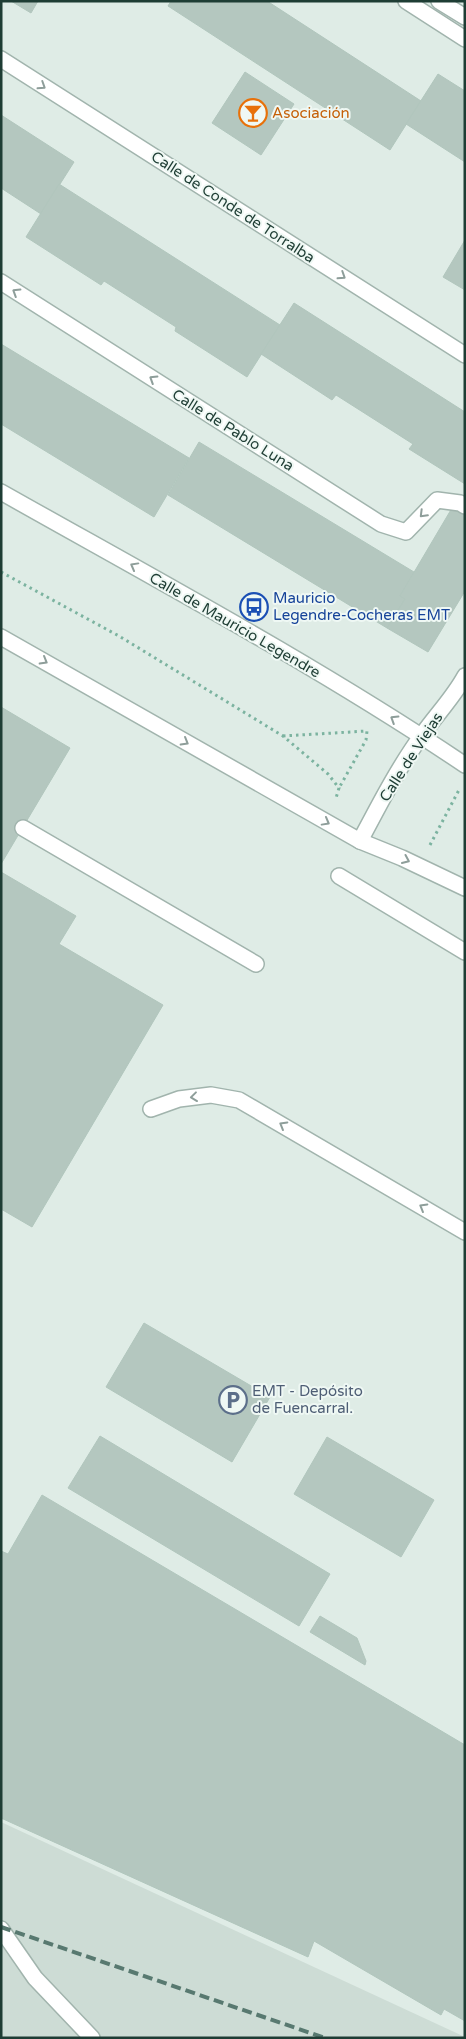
<svg xmlns="http://www.w3.org/2000/svg" width="466" height="2039" font-family="'Varela Round',sans-serif">
<rect width="100%" height="100%" fill="#dfece6"/>
<!-- built -->
<polygon fill="#cddcd5" points="1,1822 465,2037 465,2038 1,2038"/>
<!-- building -->
<g fill="#b4c7bf" stroke="#b1c6bd">
<polygon points="11,1 38,1 31,13"/>
<polygon points="171,1 267,1 421,101 390,150 168,6"/>
<polygon points="245,72 294,104 261,155 212,123"/>
<polygon points="438,74 465,91 465,162 406,124"/>
<polygon points="1,115 74,162 41,214 1,188"/>
<polygon points="59,184 280,325 247,377 175,331 176,327 104,281 101,285 26,237"/>
<polygon points="465,240 465,290 443,277"/>
<polygon points="294,303 465,412 465,484 409,449 413,444 336,395 332,400 261,354"/>
<polygon points="1,344 189,458 154,517 1,424"/>
<polygon points="199,442 414,572 400,596 405,599 387,628 168,495"/>
<polygon points="452,508 465,516 465,591 428,652 387,628 405,599 400,596"/>
<polygon points="1,707 70,748 1,864"/>
<polygon points="1,872 76,916 59,944 163,1005 32,1227 1,1209"/>
<polygon points="144,1323 270,1397 232,1462 106,1387"/>
<polygon points="100,1436 330,1574 299,1626 68,1488"/>
<polygon points="327,1437 434,1500 401,1557 294,1494"/>
<polygon points="42,1495 465,1745 465,2021 444,2009 441,2015 314,1941 308,1957 1,1818 1,1551 8,1554"/>
<polygon points="320,1616 357,1638 366,1661 365,1665 310,1632"/>
</g>
<g fill="none" stroke-linecap="round" stroke-linejoin="round">
<defs>
<g id="service">
<polyline points="406,1 465,39"/>
<polyline points="23,828 256,964"/>
<polyline points="339,876 465,952"/>
<polyline points="151,1109 179,1099 211,1095 239,1100 465,1232"/>
<polyline points="1,1929 35,1978 92,2038"/>
</g>
<g id="minor">
<polyline points="439,1 465,17"/>
<polyline points="1,59 465,355"/>
<polyline points="1,282 381,524 406,532 437,500 460,503 465,506"/>
<path d="M360 841C379 805 398 768 422 735 436 715 453 698 465 676"/>
</g>
<g id="tertiary">
<path d="M1 492C157 580 316 665 465 765"/>
<polyline points="1,637 360,841 402,858 465,888"/>
</g>
</defs>
<!-- service casing -->
<use href="#service" stroke="#a1b4ad" stroke-width="18"/>
<!-- minor casing -->
<use href="#minor" stroke="#a1b4ad" stroke-width="18"/>
<!-- tertiary casing -->
<use href="#tertiary" stroke="#a1b4ad" stroke-width="18"/>
<!-- path -->
<g stroke="#7cb3a0" stroke-width="3" stroke-dasharray="2.5 4" stroke-linecap="butt">
<polyline points="1,572 119,636 283,736 328,774 339,788 336,798"/>
<polyline points="283,736 367,731 366,740 339,788"/>
<polyline points="430,845 460,788"/>
</g>
<!-- service -->
<use href="#service" stroke="#fff" stroke-width="15"/>
<!-- minor -->
<use href="#minor" stroke="#fff" stroke-width="15"/>
<!-- tertiary -->
<use href="#tertiary" stroke="#fff" stroke-width="15"/>
<!-- rail -->
<polyline stroke="#587970" stroke-width="4" stroke-dasharray="10 5" stroke-linecap="butt" points="1,1927 325,2038"/>
</g>
<!-- one-way arrows -->
<defs><path id="oneway-chevron" d="M-2-3.5L2.5 0L-2 3.5" fill="none" stroke-width="1.6" stroke-linecap="round" stroke-linejoin="round" transform="scale(1.25)"/></defs>
<g stroke="#8e9e9a">
<use href="#oneway-chevron" transform="translate(42 86) rotate(33)"/>
<use href="#oneway-chevron" transform="translate(342 276) rotate(33)"/>
<use href="#oneway-chevron" transform="translate(16 292) rotate(-148)"/>
<use href="#oneway-chevron" transform="translate(153 379) rotate(-148)"/>
<use href="#oneway-chevron" transform="translate(423 514) rotate(135)"/>
<use href="#oneway-chevron" transform="translate(134 566) rotate(-151)"/>
<use href="#oneway-chevron" transform="translate(44 661) rotate(30)"/>
<use href="#oneway-chevron" transform="translate(394 719) rotate(-148)"/>
<use href="#oneway-chevron" transform="translate(185 742) rotate(30)"/>
<use href="#oneway-chevron" transform="translate(326 822) rotate(29)"/>
<use href="#oneway-chevron" transform="translate(406 860) rotate(24)"/>
<use href="#oneway-chevron" transform="translate(194 1097) rotate(173)"/>
<use href="#oneway-chevron" transform="translate(283 1125) rotate(-150)"/>
<use href="#oneway-chevron" transform="translate(423 1207) rotate(-150)"/>
</g>
<!-- icons -->
<defs>
<symbol id="bar-ring" viewBox="-11 -11 22 22"><circle r="9.5" fill="#eff8f4" stroke="#e8710a" stroke-width="1.5"/><path d="M-6-5H6L.8 .8V4.5H3.5V6h-7V4.5H-.8V.8Z" fill="#e8710a"/></symbol>
<symbol id="bus-ring" viewBox="-11 -11 22 22"><circle r="9.5" fill="#eff8f4" stroke="#1a4fb4" stroke-width="1.5"/><path d="M-5-6H5V4H4V6H2V4H-2V6H-4V4H-5ZM-3.5-4V0h7V-4ZM-3.5 1.2v1.5H-2V1.2ZM2 1.2v1.5H3.5V1.2Z" fill="#1a4fb4"/></symbol>
<symbol id="parking-ring" viewBox="-11 -11 22 22"><circle r="9.5" fill="#eff8f4" stroke="#5c6f8a" stroke-width="1.5"/><path d="M-3.5-5.5H1a3.5 3.5 0 0 1 0 7H-1V5.5H-3.5ZM-1-3.4V-.6H.8a1.4 1.4 0 0 0 0-2.8Z" fill="#5c6f8a"/></symbol>
</defs>
<g fill-rule="evenodd">
<use href="#bar-ring" x="237" y="97" width="32" height="32"/>
<use href="#bus-ring" x="238" y="591" width="32" height="32"/>
<use href="#parking-ring" x="217" y="1384" width="32" height="32"/>
</g>
<g text-anchor="middle" dominant-baseline="central" stroke-width="4" stroke-linejoin="round" paint-order="stroke">
<!-- food labels -->
<g font-size="15" fill="#c56008" stroke="#eff8f4" text-anchor="start">
<text x="272" y="113">Asociación</text>
</g>
<!-- street labels -->
<g font-size="15" fill="#1e3d34" stroke="#eff8f4">
<text transform="translate(233 207) rotate(33)">Calle de Conde de Torralba</text>
<text transform="translate(233 430) rotate(32)">Calle de Pablo Luna</text>
<text transform="translate(235 625) rotate(30)">Calle de Mauricio Legendre</text>
<text transform="translate(411 757) rotate(-57)">Calle de Viejas</text>
</g>
<!-- transit labels -->
<g font-size="15" fill="#164399" stroke="#eff8f4" text-anchor="start">
<text x="273" y="598">Mauricio<tspan x="273" dy="17">Legendre-Cocheras EMT</tspan></text>
</g>
<!-- service labels -->
<g font-size="15" fill="#4e5e75" stroke="#eff8f4" text-anchor="start">
<text x="252" y="1391">EMT - Depósito<tspan x="252" dy="17">de Fuencarral.</tspan></text>
</g>
</g>
<!-- border -->
<rect width="466" height="2039" fill="none" stroke="#1e3d34" stroke-width="5"/>
</svg>
